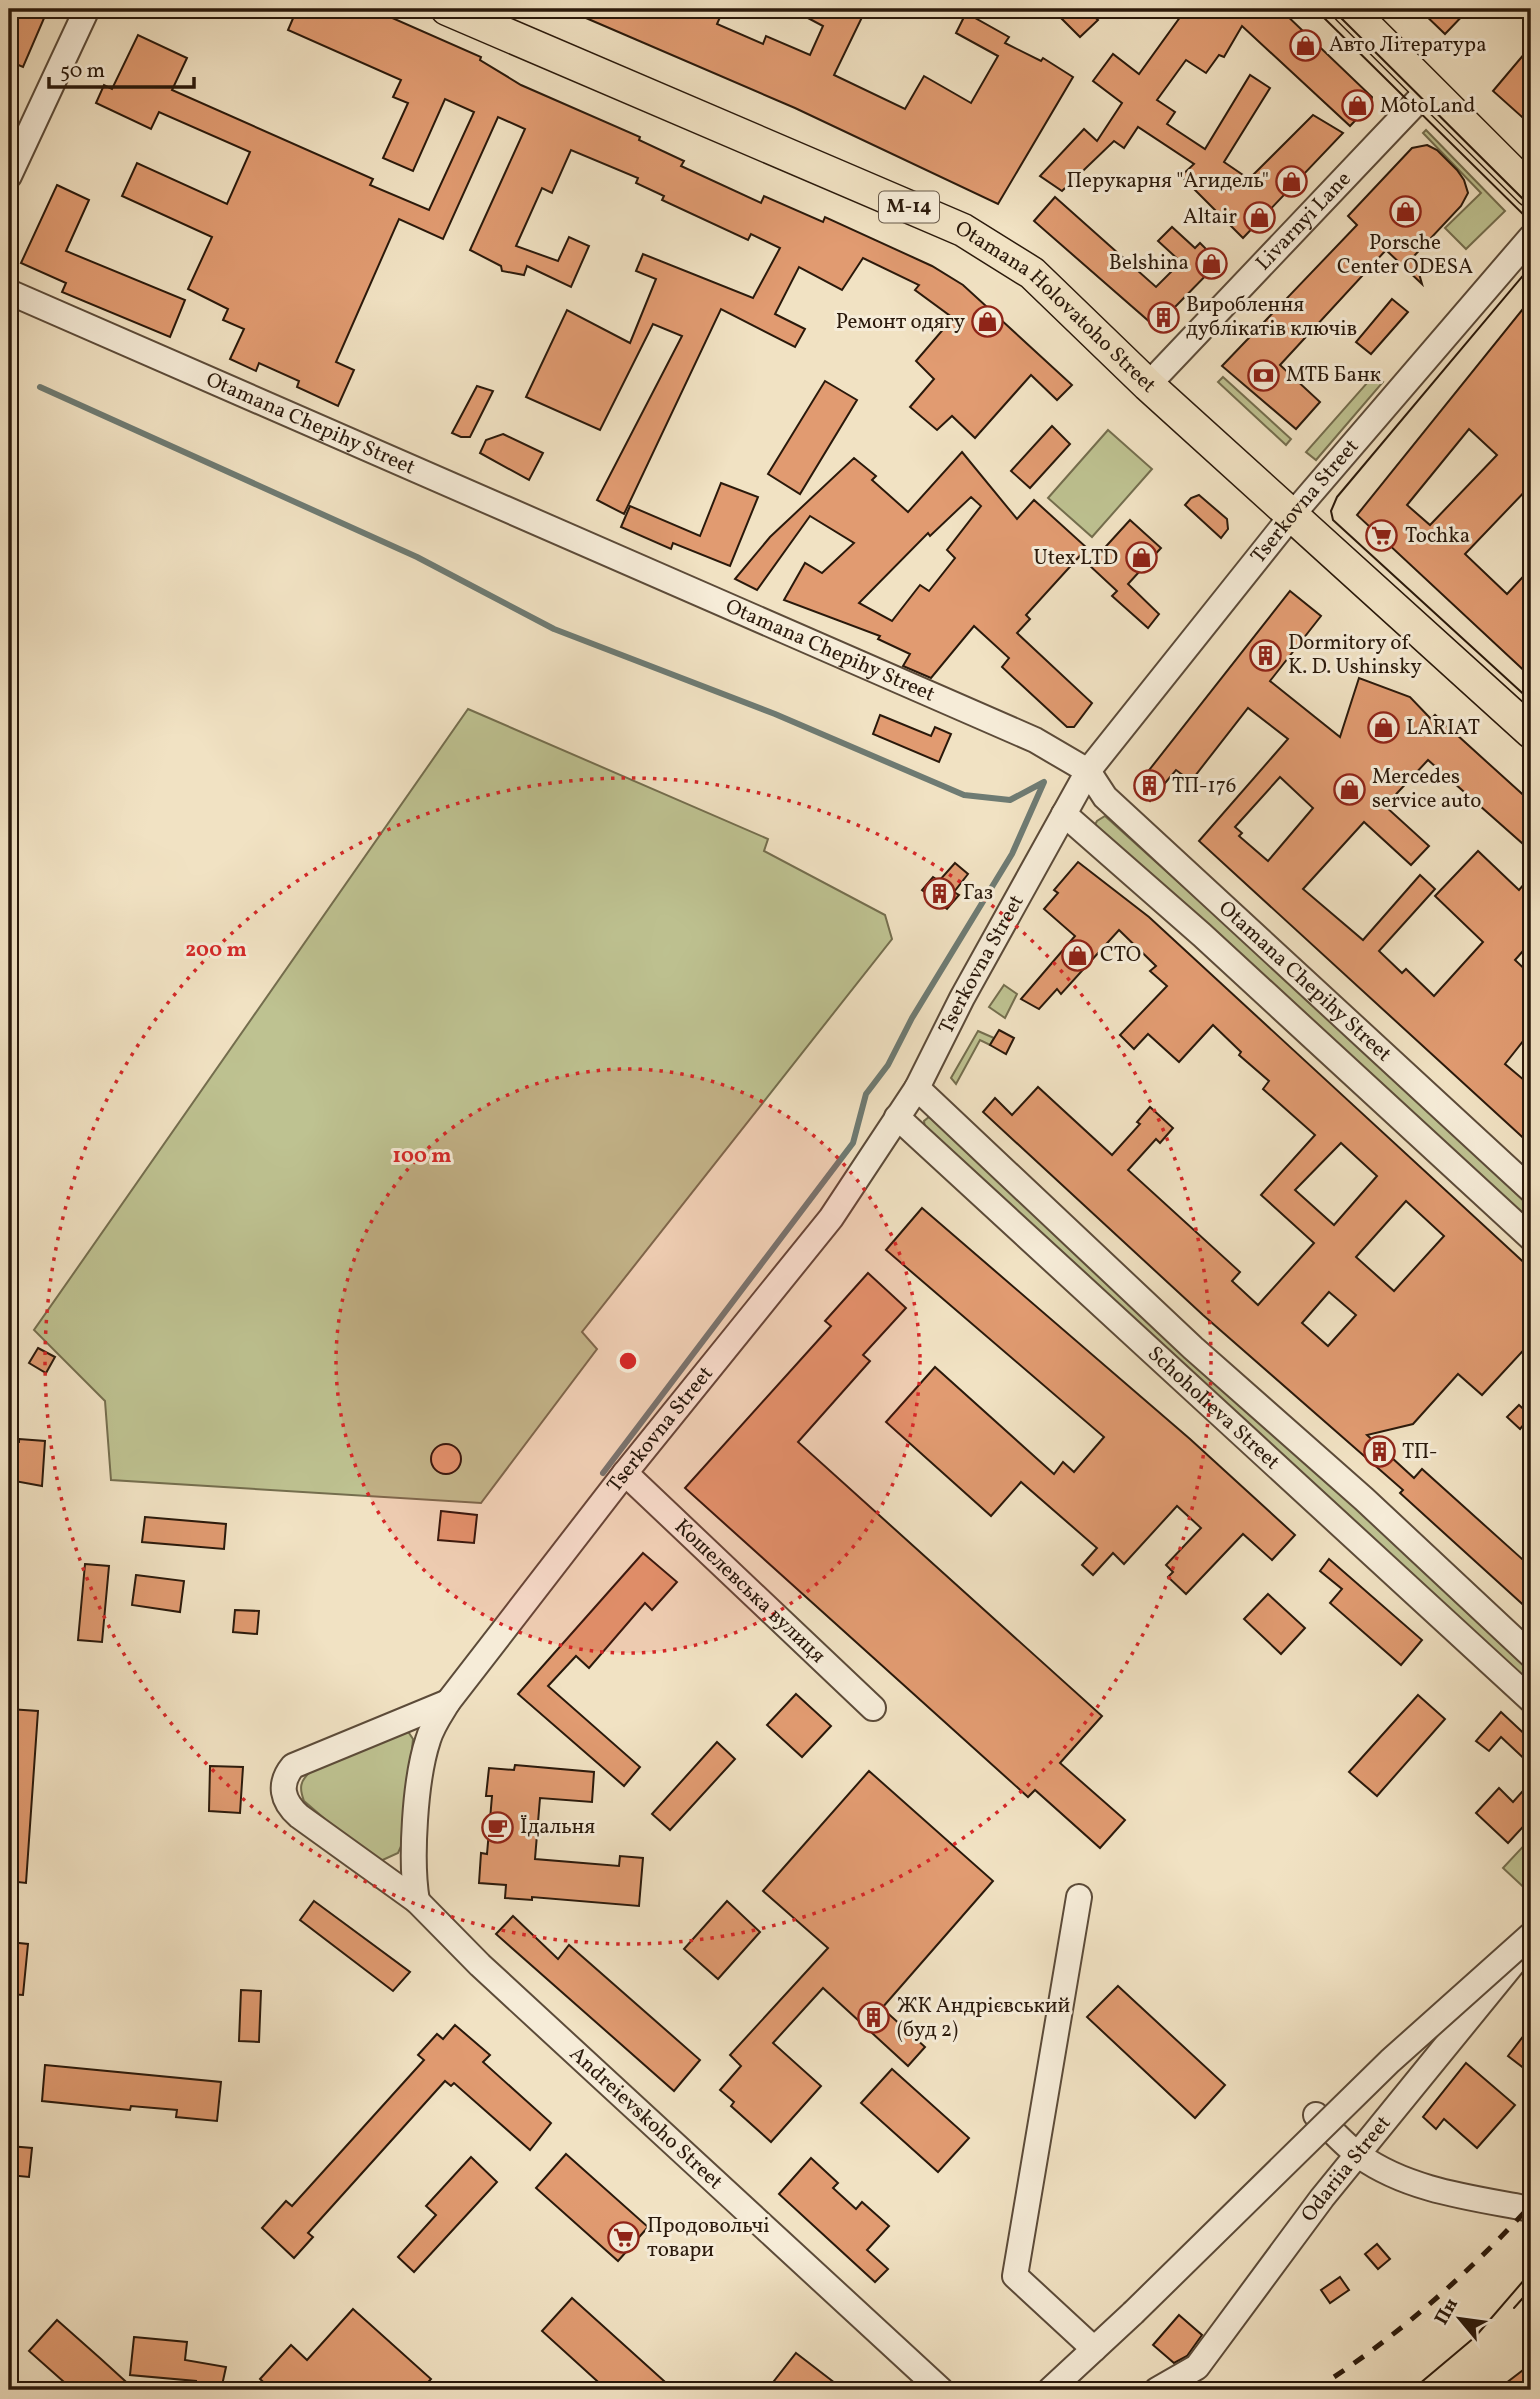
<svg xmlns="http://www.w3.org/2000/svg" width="1540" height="2399" font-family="Vollkorn,serif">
<rect width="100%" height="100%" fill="#f1e2c3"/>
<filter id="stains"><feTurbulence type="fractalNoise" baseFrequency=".00286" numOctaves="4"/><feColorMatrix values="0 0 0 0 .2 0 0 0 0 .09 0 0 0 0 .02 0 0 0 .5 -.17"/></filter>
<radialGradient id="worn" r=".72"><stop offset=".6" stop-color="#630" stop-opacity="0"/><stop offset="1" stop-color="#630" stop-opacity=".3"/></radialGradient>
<!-- green -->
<g fill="#bec291" stroke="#746e4e" stroke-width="2">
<polygon points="1426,130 1505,211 1466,249 1445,228 1481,193 1423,133"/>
<polygon points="1374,375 1383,382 1316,460 1306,452"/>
<polygon points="1223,377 1291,439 1286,445 1218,382"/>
<polygon points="1108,430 1152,469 1092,537 1048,498"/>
<polygon points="468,709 768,839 764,851 885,915 892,939 582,1332 597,1349 481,1503 111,1480 105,1401 34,1330"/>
<polygon points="1105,816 1531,1200 1531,1231 1092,830 1097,821"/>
<polygon points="1004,985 1017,994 1005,1018 989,1007"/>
<polygon points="978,1031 994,1038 990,1045 980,1040 956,1084 951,1078"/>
<polygon points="929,1117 940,1121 1531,1662 1531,1686 925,1128 924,1121"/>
<path d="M407 1730 413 1739 403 1842 398 1853 376 1863 304 1801C299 1788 300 1781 310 1772Z"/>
<polygon points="1531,1838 1531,1891 1530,1893 1503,1868"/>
</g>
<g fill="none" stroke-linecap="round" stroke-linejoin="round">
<!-- stream -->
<polyline stroke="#6e7b73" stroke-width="6" points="40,387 417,557 554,629 775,714 964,795 1010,800 1044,782 1012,854 912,1018 888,1065 866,1094 853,1143 603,1473"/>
</g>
<!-- building -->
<g fill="#e19b71" stroke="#2a190b" stroke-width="2" fill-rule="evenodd">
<polygon points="9,9 48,9 23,67 9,61"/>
<polygon points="297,9 372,9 481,57 480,60 521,85 640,137 639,140 684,161 681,166 761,203 764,196 823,222 825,217 932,266 963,285 1072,385 1057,400 1031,375 975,438 952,416 937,430 910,407 934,379 916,361 953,318 915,290 919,285 863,258 842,290 799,267 775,314 805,329 795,347 721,309 624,514 597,500 682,336 653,324 600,430 526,397 567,310 630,343 656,279 636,271 643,254 753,298 780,248 751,234 748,240 662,200 664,196 636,183 638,178 571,150 552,193 542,188 516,246 558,261 569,237 589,246 571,287 527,266 524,275 502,271 501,266 470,250 525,129 498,117 443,239 399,219 336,362 354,370 338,406 297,387 299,381 259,363 256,371 230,359 244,329 223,320 228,309 188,289 212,237 122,196 137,163 227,204 250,152 159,112 151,129 96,103 104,85 112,89 138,35 187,58 172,90 373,179 370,185 429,210 474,112 445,99 413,171 383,158 408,103 393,97 401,80 288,30"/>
<polygon points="565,9 707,9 721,15 717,24 763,44 766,36 810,55 823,26 791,9 866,9 834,75 905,109 924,76 971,103 998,56 956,33 966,13 1009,37 1005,43 1041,61 1043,58 1073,77 998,204 795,108"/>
<polygon points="1067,9 1086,9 1098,20 1080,37 1061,18"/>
<polygon points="1186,9 1280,9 1372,97 1370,105 1350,126 1242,26 1224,57 1219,55 1206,73 1186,60 1157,100 1175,112 1167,124 1205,149 1250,75 1270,88 1224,162 1249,179 1313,115 1343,133 1243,238 1181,176 1194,164 1138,127 1124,148 1114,141 1062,191 1040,176 1084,129 1097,141 1122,103 1093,81 1113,54 1139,74"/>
<polygon points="1419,9 1469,9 1445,34"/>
<polygon points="1531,46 1531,125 1493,91"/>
<polygon points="1427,145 1437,150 1457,170 1464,180 1468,193 1461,206 1414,256 1422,284 1386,250 1280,365 1320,402 1296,429 1222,366 1357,225 1348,216 1412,148"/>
<polygon points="57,185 89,200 66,251 185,300 170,337 62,292 66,283 21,263"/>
<polygon points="1055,197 1156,287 1181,262 1158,241 1172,227 1195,248 1200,243 1219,262 1173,309 1176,312 1159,330 1034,221"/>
<polygon points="1392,299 1408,312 1371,354 1356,342"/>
<path d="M1531 299V485L1465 554 1507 594 1531 568V677L1357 515ZM1469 429 1497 455 1430 525 1407 505Z"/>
<polygon points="825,381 857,400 800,494 768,474"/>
<polygon points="477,386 493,391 470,437 461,437 452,433"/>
<polygon points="1052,426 1070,444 1030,488 1011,471"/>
<polygon points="503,434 543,453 529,480 480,453 486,440"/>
<path d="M962 452 1017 519 1034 500 1087 548 1026 615 1030 619 1017 633 1092 703 1074 727H1067L1002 667 1009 658 974 626 931 678 903 666 910 654 878 639 880 636 784 600 805 563 822 573 854 543 810 516 757 590 735 579 770 537 854 458 876 476 872 480 908 512ZM971 497 981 506 947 550 955 558 929 591 920 585 892 621 859 603 928 533 930 536Z"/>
<polygon points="721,483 758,497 730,566 673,543 671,549 621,527 630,506 700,536"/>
<polygon points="1199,495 1227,519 1228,529 1221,538 1185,505 1191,498"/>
<polygon points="1130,520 1161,548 1128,584 1159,614 1148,628 1112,596 1117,591 1089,565"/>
<path d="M1290 591 1321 616 1270 681 1340 737 1359 678 1410 697 1431 719 1435 715 1531 802V851L1428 760 1385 806 1429 846 1411 865 1364 822 1303 889 1363 940 1420 875 1435 889 1379 951 1402 973 1406 969 1434 996 1483 942 1435 896 1478 851 1519 890 1531 876V942L1515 960 1531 975V1031L1505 1064 1531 1086V1145L1199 841 1288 739 1248 708 1191 781 1176 770 1150 801 1135 788ZM1280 777 1313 808 1268 861 1239 836 1242 833 1235 827Z"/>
<polygon points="880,715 931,736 935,727 951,734 939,762 873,734"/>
<path d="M1078 862 1149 917 1531 1269V1342L1482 1395 1458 1374 1413 1424 1367 1435 1414 1478 1422 1469 1531 1567V1612L1400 1493 1403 1490 1203 1315 983 1112 995 1098 1012 1115 1038 1087 1112 1155 1140 1124 1137 1122 1150 1107 1173 1128 1160 1143 1156 1139 1128 1170 1240 1272 1232 1281 1258 1305 1314 1243 1261 1195 1315 1135 1263 1089 1269 1081 1239 1055 1241 1052 1213 1025 1179 1062 1148 1034 1134 1049 1120 1035 1167 986 1150 971 1156 966 1119 930 1061 994 1057 989 1039 1009 1021 999 1075 936 1044 909 1058 893 1054 890ZM1341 1143 1377 1176 1334 1225 1295 1190ZM1406 1201 1444 1236 1394 1291 1356 1257ZM1329 1292 1356 1315 1328 1346 1302 1323Z"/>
<polygon points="955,863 968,874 954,892 959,895 947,909 922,890 933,877 939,881"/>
<polygon points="999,1030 1014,1038 1006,1054 990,1045"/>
<polygon points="922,1208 1190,1439 1295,1535 1272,1560 1243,1534 1186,1594 1168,1577 1173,1572 1166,1565 1201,1528 1177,1506 1124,1564 1113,1553 1093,1575 1082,1565 1097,1548 1021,1482 991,1516 886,1422 935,1367 1054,1474 1063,1462 1074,1472 1104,1437 886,1250"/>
<polygon points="868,1273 906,1308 863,1355 870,1361 798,1442 1102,1716 1060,1763 1125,1820 1100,1848 1035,1790 1028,1797 685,1488 831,1326 825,1321"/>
<polygon points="38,1348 55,1357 46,1373 29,1363"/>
<polygon points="1519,1405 1531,1416 1520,1429 1507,1417"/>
<polygon points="19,1439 45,1441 42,1486 9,1480 9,1441 19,1442"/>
<circle cx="446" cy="1459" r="15"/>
<polygon points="441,1511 477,1515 474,1543 438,1540"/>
<polygon points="145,1517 226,1524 224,1549 142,1542"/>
<polygon points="643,1553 677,1582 652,1610 645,1603 589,1668 576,1656 548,1686 640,1767 624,1786 518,1694"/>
<polygon points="1329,1559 1422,1640 1401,1665 1330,1603 1342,1589 1320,1571"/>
<polygon points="85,1564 109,1566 102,1642 78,1640"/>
<polygon points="136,1575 184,1581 180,1612 132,1605"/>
<polygon points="1268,1594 1305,1628 1281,1654 1244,1619"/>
<polygon points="235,1610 259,1611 257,1634 233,1632"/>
<polygon points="796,1694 831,1726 802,1757 767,1725"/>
<polygon points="1418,1695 1445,1719 1377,1796 1349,1772"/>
<polygon points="9,1709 38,1711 26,1883 9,1881"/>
<polygon points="1501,1712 1531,1740 1531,1765 1501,1737 1489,1751 1476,1741"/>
<polygon points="717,1742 735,1759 670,1830 652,1814"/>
<polygon points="515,1765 594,1772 592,1802 540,1798 535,1859 619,1866 620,1856 643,1858 639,1906 532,1897 532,1900 505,1898 506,1885 479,1883 481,1853 487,1854 492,1796 486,1796 489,1768 514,1770"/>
<polygon points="210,1766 243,1767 240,1813 209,1811"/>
<polygon points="869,1771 993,1881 882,2008 925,2047 908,2066 823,1988 773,2043 821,2086 771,2142 731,2106 734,2102 720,2090 741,2066 730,2055 828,1948 763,1891"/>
<polygon points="1531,1782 1531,1818 1508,1843 1476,1813 1499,1788 1513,1802"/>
<polygon points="314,1901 410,1972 393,1991 300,1920"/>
<polygon points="727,1901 760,1932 718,1979 684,1949"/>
<polygon points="513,1916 558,1959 569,1945 700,2060 674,2091 496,1934"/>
<polygon points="9,1942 28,1944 23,1995 9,1994"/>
<polygon points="1118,1986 1225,2085 1195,2118 1087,2017"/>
<polygon points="241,1990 261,1991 259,2042 239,2041"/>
<polygon points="455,2025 490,2055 483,2062 551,2123 530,2150 454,2083 451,2086 445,2081 308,2233 313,2237 294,2258 262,2228 286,2201 292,2206 424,2060 418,2055 437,2034 443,2039"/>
<polygon points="1531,2026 1531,2061 1525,2069 1508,2056"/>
<polygon points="1466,2063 1515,2105 1477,2148 1444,2119 1436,2129 1423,2117"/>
<polygon points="45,2065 221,2082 217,2121 176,2117 177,2110 131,2106 130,2110 42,2101"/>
<polygon points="892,2069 969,2138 938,2172 861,2103"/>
<polygon points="9,2146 32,2148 29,2177 9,2175"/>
<polygon points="566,2154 648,2227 618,2261 536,2188"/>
<polygon points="471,2157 497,2182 414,2272 398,2257 436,2215 426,2206"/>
<polygon points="811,2158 838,2183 833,2188 856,2209 862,2202 889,2226 867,2250 888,2269 875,2282 779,2194"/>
<polygon points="1377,2244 1390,2259 1378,2269 1365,2254"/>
<polygon points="1340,2277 1349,2290 1330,2303 1321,2290"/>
<polygon points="572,2298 674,2390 607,2390 542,2331"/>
<polygon points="353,2309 431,2379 421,2390 272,2390 260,2379 291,2345 307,2360"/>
<polygon points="1179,2315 1202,2335 1187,2356 1174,2363 1153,2345"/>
<polygon points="57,2320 101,2359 135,2390 73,2390 29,2351"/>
<polygon points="134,2337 187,2342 185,2360 226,2367 221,2390 195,2390 196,2381 130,2375"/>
<polygon points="796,2353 844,2390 767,2390"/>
<polygon points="1531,2364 1531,2390 1497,2390"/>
</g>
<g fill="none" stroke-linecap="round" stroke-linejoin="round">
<defs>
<g id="minor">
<polyline points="9,176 87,9"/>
<path id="s1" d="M9 292 1035 740 1088 771 1105 797 1531 1190"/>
<path id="s2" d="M1148 385 1429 89"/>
<polyline points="1064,814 1202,935 1531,1238"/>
<polyline points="917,1088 1193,1348 1364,1499 1531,1655"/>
<path id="s3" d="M897 1117 1531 1700"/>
<path id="s4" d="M625 1473 873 1708"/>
<path id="s5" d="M448 1702 293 1766C278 1784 282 1801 299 1816L417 1901 480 1965 941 2390"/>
<polyline points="1079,1897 1015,2276 1094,2349"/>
<path id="s6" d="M417 1901C410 1861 415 1779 428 1740 432 1726 440 1715 448 1702L625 1473 831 1218 917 1088 962 998 1088 771 1293 514 1531 237"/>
<path d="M1316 2115C1330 2128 1344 2145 1360 2156 1409 2191 1474 2198 1531 2209"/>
<polyline points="1050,2390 1133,2313"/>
<path id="s7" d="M1157 2390 1197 2367 1322 2198 1524 1950"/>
</g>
<g id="major">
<path id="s8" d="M447 9 963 230 1032 273 1148 385 1531 732"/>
<polyline points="1349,9 1531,191"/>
</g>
</defs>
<!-- minor casing -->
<use href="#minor" stroke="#5c4b39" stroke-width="28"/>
<!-- major casing -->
<use href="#major" stroke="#2a190b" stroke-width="35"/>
<!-- minor -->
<use href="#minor" stroke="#f6ecd8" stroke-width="24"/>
<!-- major -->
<use href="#major" stroke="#f1e2c3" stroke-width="32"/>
<!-- tram -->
<g stroke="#2a190b" stroke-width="2">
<polyline points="1315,9 1531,222"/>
<polyline points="1332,9 1531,207"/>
<polyline points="1531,266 1337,497 1331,511 1333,520 1531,701"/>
<polyline points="1514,2308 1531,2289"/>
<polyline points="1412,2390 1475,2337 1531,2272"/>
</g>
<!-- rail -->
<path stroke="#2a190b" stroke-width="5" stroke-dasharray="12 12" stroke-linecap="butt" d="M1314 2390C1395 2339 1467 2275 1531 2205"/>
<defs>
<polyline id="minor-bridge" points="1133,2313 1390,2061 1531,1935"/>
</defs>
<!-- minor-bridge casing -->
<use href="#minor-bridge" stroke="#5c4b39" stroke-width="28" stroke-linecap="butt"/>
<!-- minor-bridge -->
<use href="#minor-bridge" stroke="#f6ecd8" stroke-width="24"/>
</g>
<!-- distance rings -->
<circle cx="628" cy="1361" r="292" fill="#d62828" fill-opacity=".12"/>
<g fill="none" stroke="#d62828" stroke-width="3.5" stroke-dasharray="3.5 7">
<circle cx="628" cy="1361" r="292"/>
<circle cx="628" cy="1361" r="583"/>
</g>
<!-- icons -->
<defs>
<symbol id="shop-ring" viewBox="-11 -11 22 22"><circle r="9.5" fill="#f6ecd8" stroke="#8f2418" stroke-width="1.5"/><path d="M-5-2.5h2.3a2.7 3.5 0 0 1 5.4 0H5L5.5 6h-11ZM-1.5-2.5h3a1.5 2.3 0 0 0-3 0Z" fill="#8f2418"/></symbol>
<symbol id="building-ring" viewBox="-11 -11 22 22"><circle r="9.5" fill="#f6ecd8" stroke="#8f2418" stroke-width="1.5"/><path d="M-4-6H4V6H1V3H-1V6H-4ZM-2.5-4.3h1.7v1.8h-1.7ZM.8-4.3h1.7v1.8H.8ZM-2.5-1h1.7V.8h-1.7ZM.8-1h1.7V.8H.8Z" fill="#8f2418"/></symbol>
<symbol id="bank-ring" viewBox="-11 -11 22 22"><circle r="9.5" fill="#f6ecd8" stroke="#8f2418" stroke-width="1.5"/><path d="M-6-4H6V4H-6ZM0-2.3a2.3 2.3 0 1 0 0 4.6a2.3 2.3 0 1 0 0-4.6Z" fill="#8f2418"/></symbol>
<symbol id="supermarket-ring" viewBox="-11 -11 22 22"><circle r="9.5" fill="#f6ecd8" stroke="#8f2418" stroke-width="1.5"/><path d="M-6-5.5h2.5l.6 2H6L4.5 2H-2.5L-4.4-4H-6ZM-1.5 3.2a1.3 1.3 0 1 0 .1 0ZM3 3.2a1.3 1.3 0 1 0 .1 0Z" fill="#8f2418"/></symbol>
<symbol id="cafe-ring" viewBox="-11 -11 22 22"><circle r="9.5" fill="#f6ecd8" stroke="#8f2418" stroke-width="1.5"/><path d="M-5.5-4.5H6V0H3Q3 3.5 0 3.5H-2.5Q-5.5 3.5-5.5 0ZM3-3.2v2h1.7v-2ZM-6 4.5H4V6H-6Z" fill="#8f2418"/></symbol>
</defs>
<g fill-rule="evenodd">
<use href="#shop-ring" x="1288" y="28" width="35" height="35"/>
<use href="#shop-ring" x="1340" y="88" width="35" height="35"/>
<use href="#shop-ring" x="1274" y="164" width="35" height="35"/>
<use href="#shop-ring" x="1388" y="194" width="35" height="35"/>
<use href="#shop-ring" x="1242" y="200" width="35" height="35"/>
<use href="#shop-ring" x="1194" y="246" width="35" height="35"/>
<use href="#building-ring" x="1146" y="300" width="35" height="35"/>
<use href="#shop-ring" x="970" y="304" width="35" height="35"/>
<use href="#bank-ring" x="1246" y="358" width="35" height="35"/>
<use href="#supermarket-ring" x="1364" y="518" width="35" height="35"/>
<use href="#shop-ring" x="1124" y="540" width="35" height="35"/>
<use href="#building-ring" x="1248" y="638" width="35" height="35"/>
<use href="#shop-ring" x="1366" y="710" width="35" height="35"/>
<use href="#building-ring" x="1132" y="768" width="35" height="35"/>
<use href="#shop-ring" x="1332" y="772" width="35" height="35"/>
<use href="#building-ring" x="922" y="876" width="35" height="35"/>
<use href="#shop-ring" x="1060" y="938" width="35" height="35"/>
<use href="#building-ring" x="1362" y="1434" width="35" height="35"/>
<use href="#cafe-ring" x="480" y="1810" width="35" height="35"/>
<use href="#building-ring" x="856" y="2000" width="35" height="35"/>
<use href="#supermarket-ring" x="606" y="2220" width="35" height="35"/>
</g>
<g text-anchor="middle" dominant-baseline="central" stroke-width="6" stroke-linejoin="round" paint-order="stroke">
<!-- shield labels -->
<rect fill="#f6ecd8" stroke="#675848" stroke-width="2" x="879" y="191.5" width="60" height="31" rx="5"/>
<g font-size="19" font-weight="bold" fill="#2a190b">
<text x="909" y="207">М-14</text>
</g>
<!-- poi labels -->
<g font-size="21" fill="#2a190b" stroke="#f6ecd8" text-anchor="start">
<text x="1329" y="45">Авто Література</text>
<text x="1380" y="106">MotoLand</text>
<text x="1269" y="181" text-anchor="end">Перукарня "Агидель"</text>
<text x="1237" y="217" text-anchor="end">Altair</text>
<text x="1405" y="243" text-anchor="middle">Porsche<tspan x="1405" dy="24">Center ODESA</tspan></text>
<text x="1189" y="263" text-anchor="end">Belshina</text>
<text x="1186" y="305">Вироблення<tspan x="1186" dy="24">дублікатів ключів</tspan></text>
<text x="965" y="322" text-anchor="end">Ремонт одягу</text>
<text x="1286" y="375">МТБ Банк</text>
<text x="1405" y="536">Tochka</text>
<text x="1118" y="558" text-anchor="end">Utex LTD</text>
<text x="1288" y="643">Dormitory of<tspan x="1288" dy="24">K. D. Ushinsky</tspan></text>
<text x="1406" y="728">LARIAT</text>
<text x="1372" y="777">Mercedes<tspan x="1372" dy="24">service auto</tspan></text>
<text x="1172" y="786">ТП-176</text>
<text x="963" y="893">Газ</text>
<text x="1100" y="955">СТО</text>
<text x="1402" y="1452">ТП-</text>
<text x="520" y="1827">Їдальня</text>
<text x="897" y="2006">ЖК Андрієвський<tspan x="897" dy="24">(буд 2)</tspan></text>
<text x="647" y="2226">Продовольчі<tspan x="647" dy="24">товари</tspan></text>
</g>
<!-- street labels -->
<g font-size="21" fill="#2a190b" stroke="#f6ecd8">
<text stroke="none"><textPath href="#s2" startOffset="226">Livarnyi Lane</textPath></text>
<text stroke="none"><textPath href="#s8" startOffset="682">Otamana Holovatoho Street</textPath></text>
<text stroke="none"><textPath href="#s1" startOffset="329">Otamana Chepihy Street</textPath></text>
<text stroke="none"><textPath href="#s6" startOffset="1685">Tserkovna Street</textPath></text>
<text stroke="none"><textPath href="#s1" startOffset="896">Otamana Chepihy Street</textPath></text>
<text stroke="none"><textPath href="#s6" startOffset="1118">Tserkovna Street</textPath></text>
<text stroke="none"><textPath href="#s1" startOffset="1484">Otamana Chepihy Street</textPath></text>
<text stroke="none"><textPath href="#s3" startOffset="430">Schoholieva Street</textPath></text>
<text stroke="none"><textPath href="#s6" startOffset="551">Tserkovna Street</textPath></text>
<text stroke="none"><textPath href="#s4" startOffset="172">Кошелевська вулиця</textPath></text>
<text stroke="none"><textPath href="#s5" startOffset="686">Andreievskoho Street</textPath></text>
<text stroke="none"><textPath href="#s7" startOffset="294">Odariia Street</textPath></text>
</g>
</g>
<circle cx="628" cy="1361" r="10" fill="#d62828" stroke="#f6ecd8" stroke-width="3.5"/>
<g font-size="21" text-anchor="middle" font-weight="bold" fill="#d62828" stroke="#f6ecd8" stroke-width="6" stroke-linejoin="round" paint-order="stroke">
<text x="216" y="956">200 m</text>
<text x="422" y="1162">100 m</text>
</g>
<!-- margin -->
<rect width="1540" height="2399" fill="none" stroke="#f1e2c3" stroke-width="35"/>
<rect x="10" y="10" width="1519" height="2378" fill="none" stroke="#2a190b" stroke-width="3.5"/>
<rect x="18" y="18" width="1505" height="2364" fill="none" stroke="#2a190b" stroke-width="2"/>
<!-- north arrow -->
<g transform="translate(1460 2319) rotate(299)" stroke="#f6ecd8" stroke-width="5" paint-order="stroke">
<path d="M0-5L12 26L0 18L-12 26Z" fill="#2a190b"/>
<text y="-10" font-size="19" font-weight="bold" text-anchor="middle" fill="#2a190b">Пн</text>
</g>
<!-- scale -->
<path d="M49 77v10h145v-10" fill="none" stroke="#2a190b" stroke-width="3.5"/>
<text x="60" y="77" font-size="21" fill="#2a190b" stroke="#f6ecd8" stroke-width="5" paint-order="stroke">50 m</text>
<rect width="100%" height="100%" filter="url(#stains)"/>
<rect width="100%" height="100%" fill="url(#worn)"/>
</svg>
